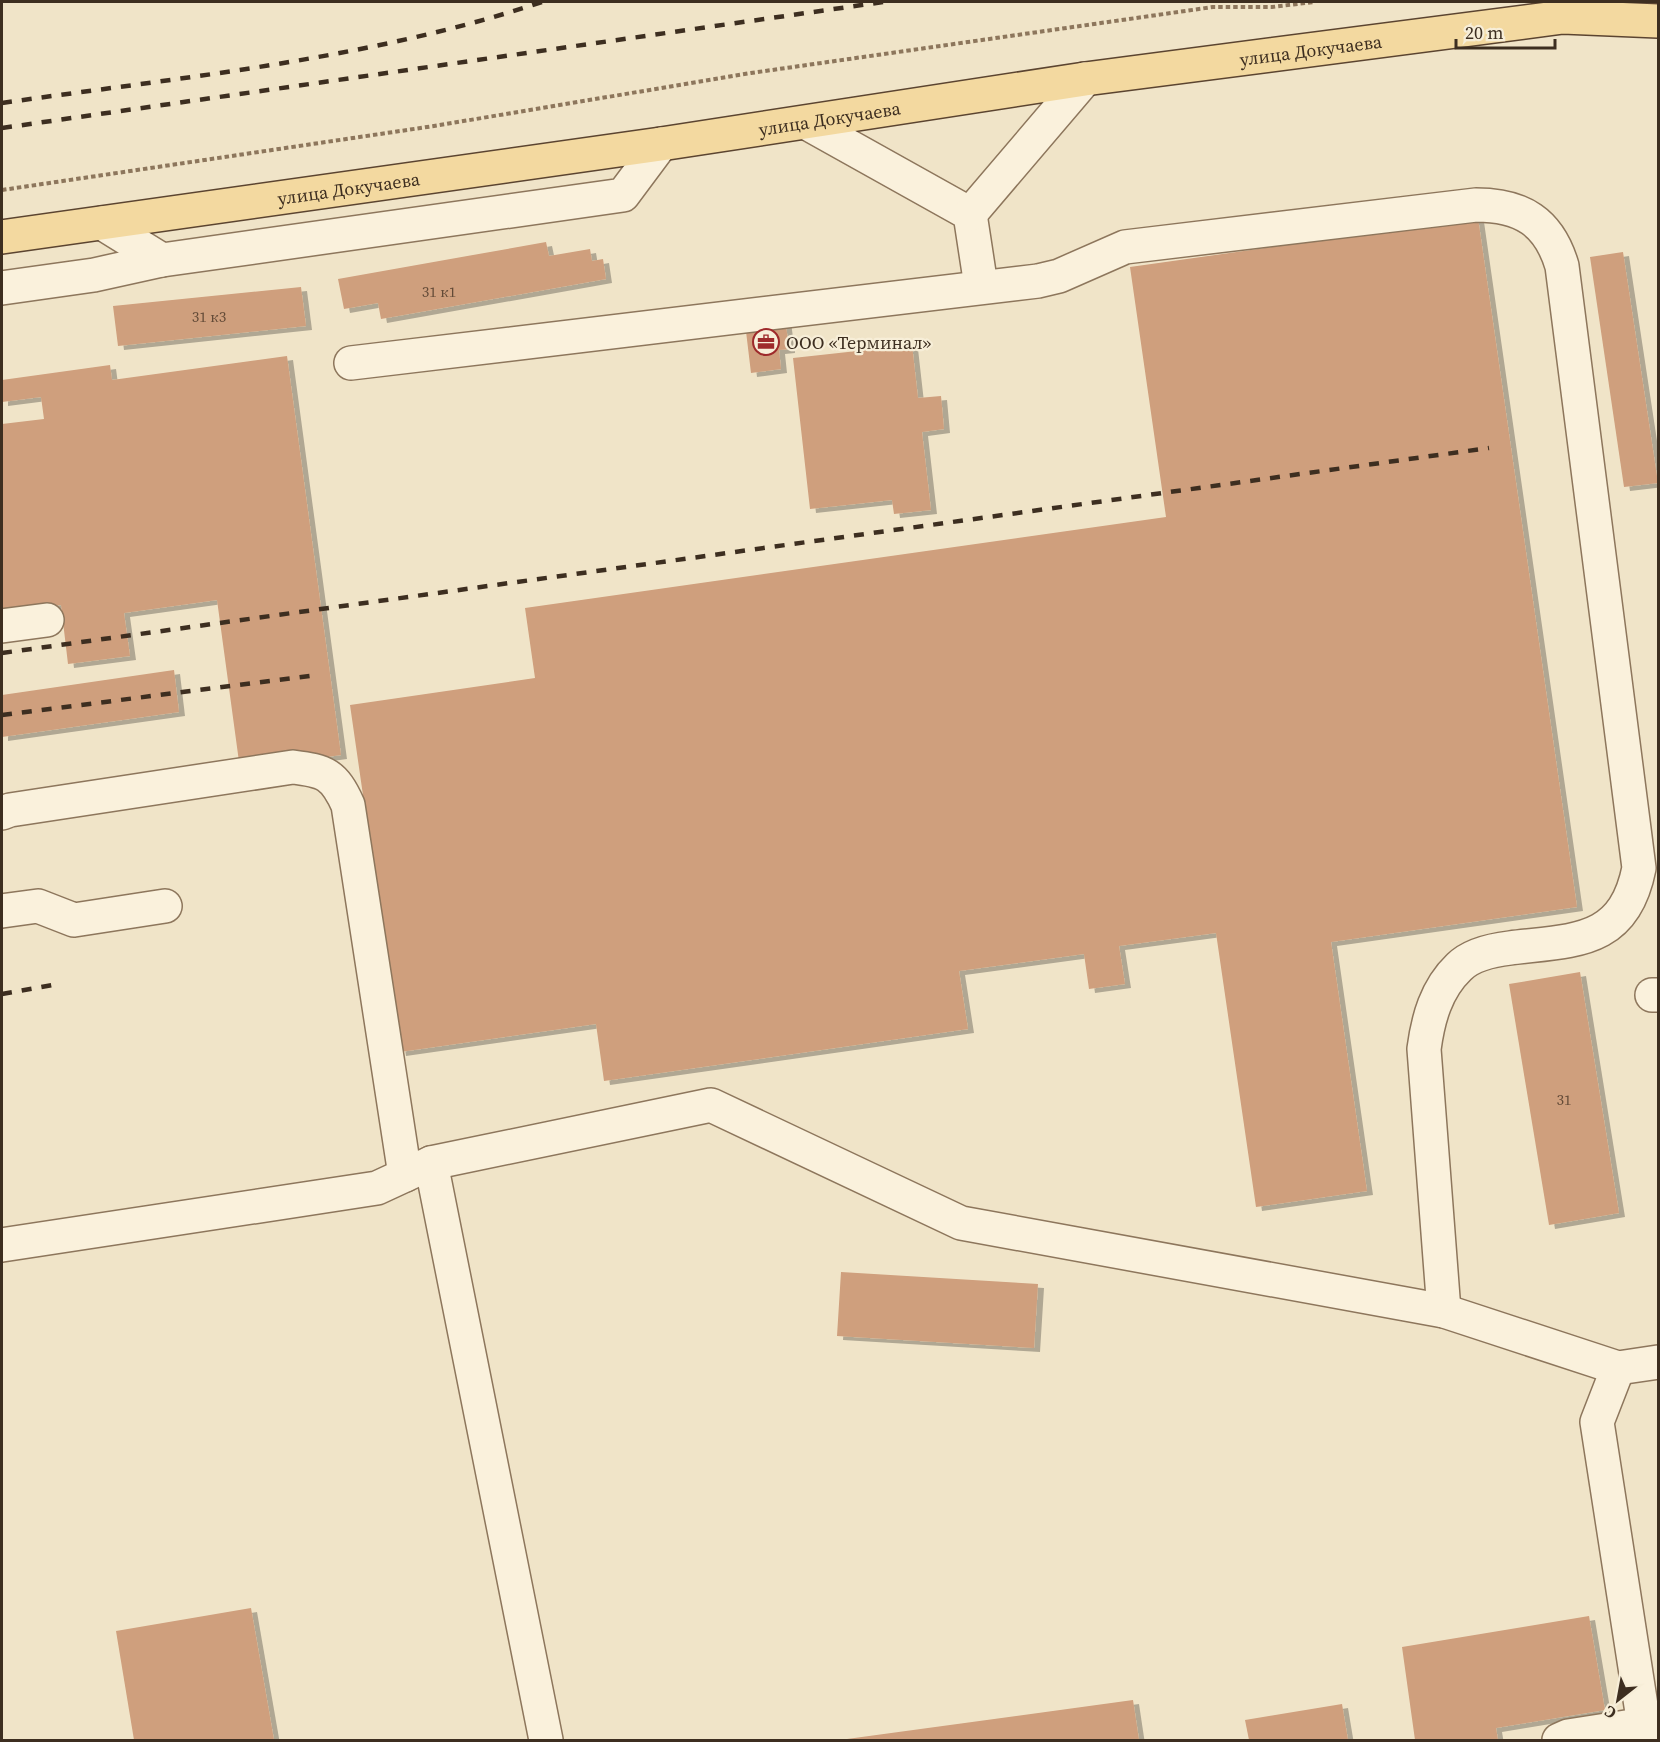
<svg xmlns="http://www.w3.org/2000/svg" width="1660" height="1742" font-family="'Source Serif 4',serif">
<defs>
<filter id="shadow"><feDropShadow dx="6" dy="4" stdDeviation="0" flood-color="#0004"/></filter>
</defs>
<rect width="100%" height="100%" fill="#f0e4c8"/>
<!-- building -->
<g fill="#cf9f7d" filter="url(#shadow)">
<polygon points="1478,218 1577,907 1331,942 1367,1191 1256,1207 1216,933 1119,946 1125,984 1089,989 1084,954 959,971 968,1029 604,1081 596,1024 400,1052 350,705 535,678 525,608 1166,517 1130,267"/>
<polygon points="546,242 549,256 590,249 592,261 603,259 606,279 381,319 378,303 344,309 338,279"/>
<polygon points="1623,252 1658,483 1624,487 1590,257"/>
<polygon points="301,287 306,326 118,346 113,306"/>
<polygon points="785,318 789,349 779,350 781,369 751,373 745,323"/>
<polygon points="912,345 918,398 941,396 944,429 922,432 931,510 894,514 892,500 810,509 793,358"/>
<polygon points="287,356 341,755 240,769 217,600 124,613 130,656 68,664 61,605 2,613 2,424 44,419 41,397 2,402 2,380 110,365 112,380"/>
<polygon points="174,670 179,712 2,737 2,695"/>
<polygon points="1580,972 1619,1213 1549,1225 1509,984"/>
<polygon points="841,1272 1038,1284 1034,1348 837,1336"/>
<polygon points="251,1608 274,1740 134,1740 116,1631"/>
<polygon points="1589,1616 1605,1710 1496,1728 1498,1740 1415,1740 1402,1647"/>
<polygon points="1133,1700 1139,1740 848,1740 847,1739"/>
<polygon points="1342,1704 1348,1740 1249,1740 1245,1720"/>
</g>
<g fill="none" stroke-linecap="round" stroke-linejoin="round">
<defs>
<g id="minor">
<polyline points="807,123 970,214 981,286"/>
<polyline points="970,214 1085,79"/>
<polyline points="102,223 162,260 623,195 661,144"/>
<polyline points="2,288 94,275 162,260"/>
<path d="M351 363 1038 281 1059 276 1125 247 1476 205C1522 205 1549 222 1562 266L1639 868C1624 944 1575 940 1510 948 1493 950 1472 954 1459 967 1436 989 1428 1019 1424 1049L1444 1311"/>
<polyline points="2,626 47,620"/>
<path d="M2 813 10 810 293 767C325 771 334 774 348 805L405 1175"/>
<polyline points="2,911 38,906 74,920 165,906"/>
<polyline points="1652,995 1658,995"/>
<polyline points="431,1163 546,1740"/>
<polyline points="2,1245 377,1188 431,1163 711,1105 961,1223 1444,1311 1618,1368 1658,1362"/>
<polyline points="1618,1368 1597,1422 1644,1725"/>
<polyline points="1559,1740 1568,1736 1658,1722"/>
</g>
<g id="major">
<path id="s1" d="M2 237 661 144 1085 79 1563 17 1658 21"/>
</g>
</defs>
<!-- minor casing -->
<use href="#minor" stroke="#8d765c" stroke-width="36"/>
<!-- major casing -->
<use href="#major" stroke="#5b4430" stroke-width="36"/>
<!-- path -->
<polyline stroke="#8d765c" stroke-width="4" stroke-dasharray="4.5 3" stroke-linecap="butt" points="2,190 434,126 751,73 1213,7 1272,7 1314,2"/>
<!-- minor -->
<use href="#minor" stroke="#faf1dc" stroke-width="33"/>
<!-- major -->
<use href="#major" stroke="#f3d9a0" stroke-width="33"/>
<!-- rail -->
<g stroke="#3d2e20" stroke-width="4.5" stroke-dasharray="10 10" stroke-linecap="butt">
<path d="M2 103C183 77 367 60 542 2"/>
<polyline points="2,128 883,2"/>
<polyline points="2,653 1489,448"/>
<polyline points="2,715 317,675"/>
<polyline points="2,994 58,984"/>
</g>
</g>
<!-- icons -->
<defs>
<symbol id="office-ring" viewBox="-11 -11 22 22"><circle r="9.5" fill="#f7eed8" stroke="#9e2a2b" stroke-width="1.5"/><path d="M-6-3h4V-5.5h4V-3h4V5H-6ZM-1-4.5V-3h2v-1.5ZM-6 0V1H6V0Z" fill="#9e2a2b"/></symbol>
</defs>
<g fill-rule="evenodd">
<use href="#office-ring" x="751" y="327" width="30" height="30"/>
</g>
<g text-anchor="middle" dominant-baseline="central" stroke-width="4.5" stroke-linejoin="round" paint-order="stroke">
<!-- number labels -->
<g font-size="15" fill="#624a37">
<text x="439" y="291">31 к1</text>
<text x="209" y="316">31 к3</text>
<text x="1564" y="1099">31</text>
</g>
<!-- street labels -->
<g font-size="18" fill="#3d2e20" stroke="#f7eed8">
<text stroke="none"><textPath href="#s1" startOffset="1322">улица Докучаева</textPath></text>
<text stroke="none"><textPath href="#s1" startOffset="836">улица Докучаева</textPath></text>
<text stroke="none"><textPath href="#s1" startOffset="350">улица Докучаева</textPath></text>
</g>
<!-- poi labels -->
<g font-size="18" fill="#3d2e20" stroke="#f7eed8" text-anchor="start">
<text x="786" y="342">ООО «Терминал»</text>
</g>
</g>
<!-- border -->
<rect width="1660" height="1742" fill="none" stroke="#3d2e20" stroke-width="6"/>
<!-- north arrow -->
<g transform="translate(1618 1700) rotate(211)" stroke="#f7eed8" stroke-width="4.5" paint-order="stroke">
<path d="M0-4.5L10 22L0 15L-10 22Z" fill="#3d2e20"/>
<text y="-9" font-size="16" font-weight="bold" text-anchor="middle" fill="#3d2e20">С</text>
</g>
<!-- scale -->
<path d="M1456 39v9h99v-9" fill="none" stroke="#3d2e20" stroke-width="3"/>
<text x="1465" y="39" font-size="18" fill="#3d2e20" stroke="#f7eed8" stroke-width="4.5" paint-order="stroke">20 m</text>
</svg>
